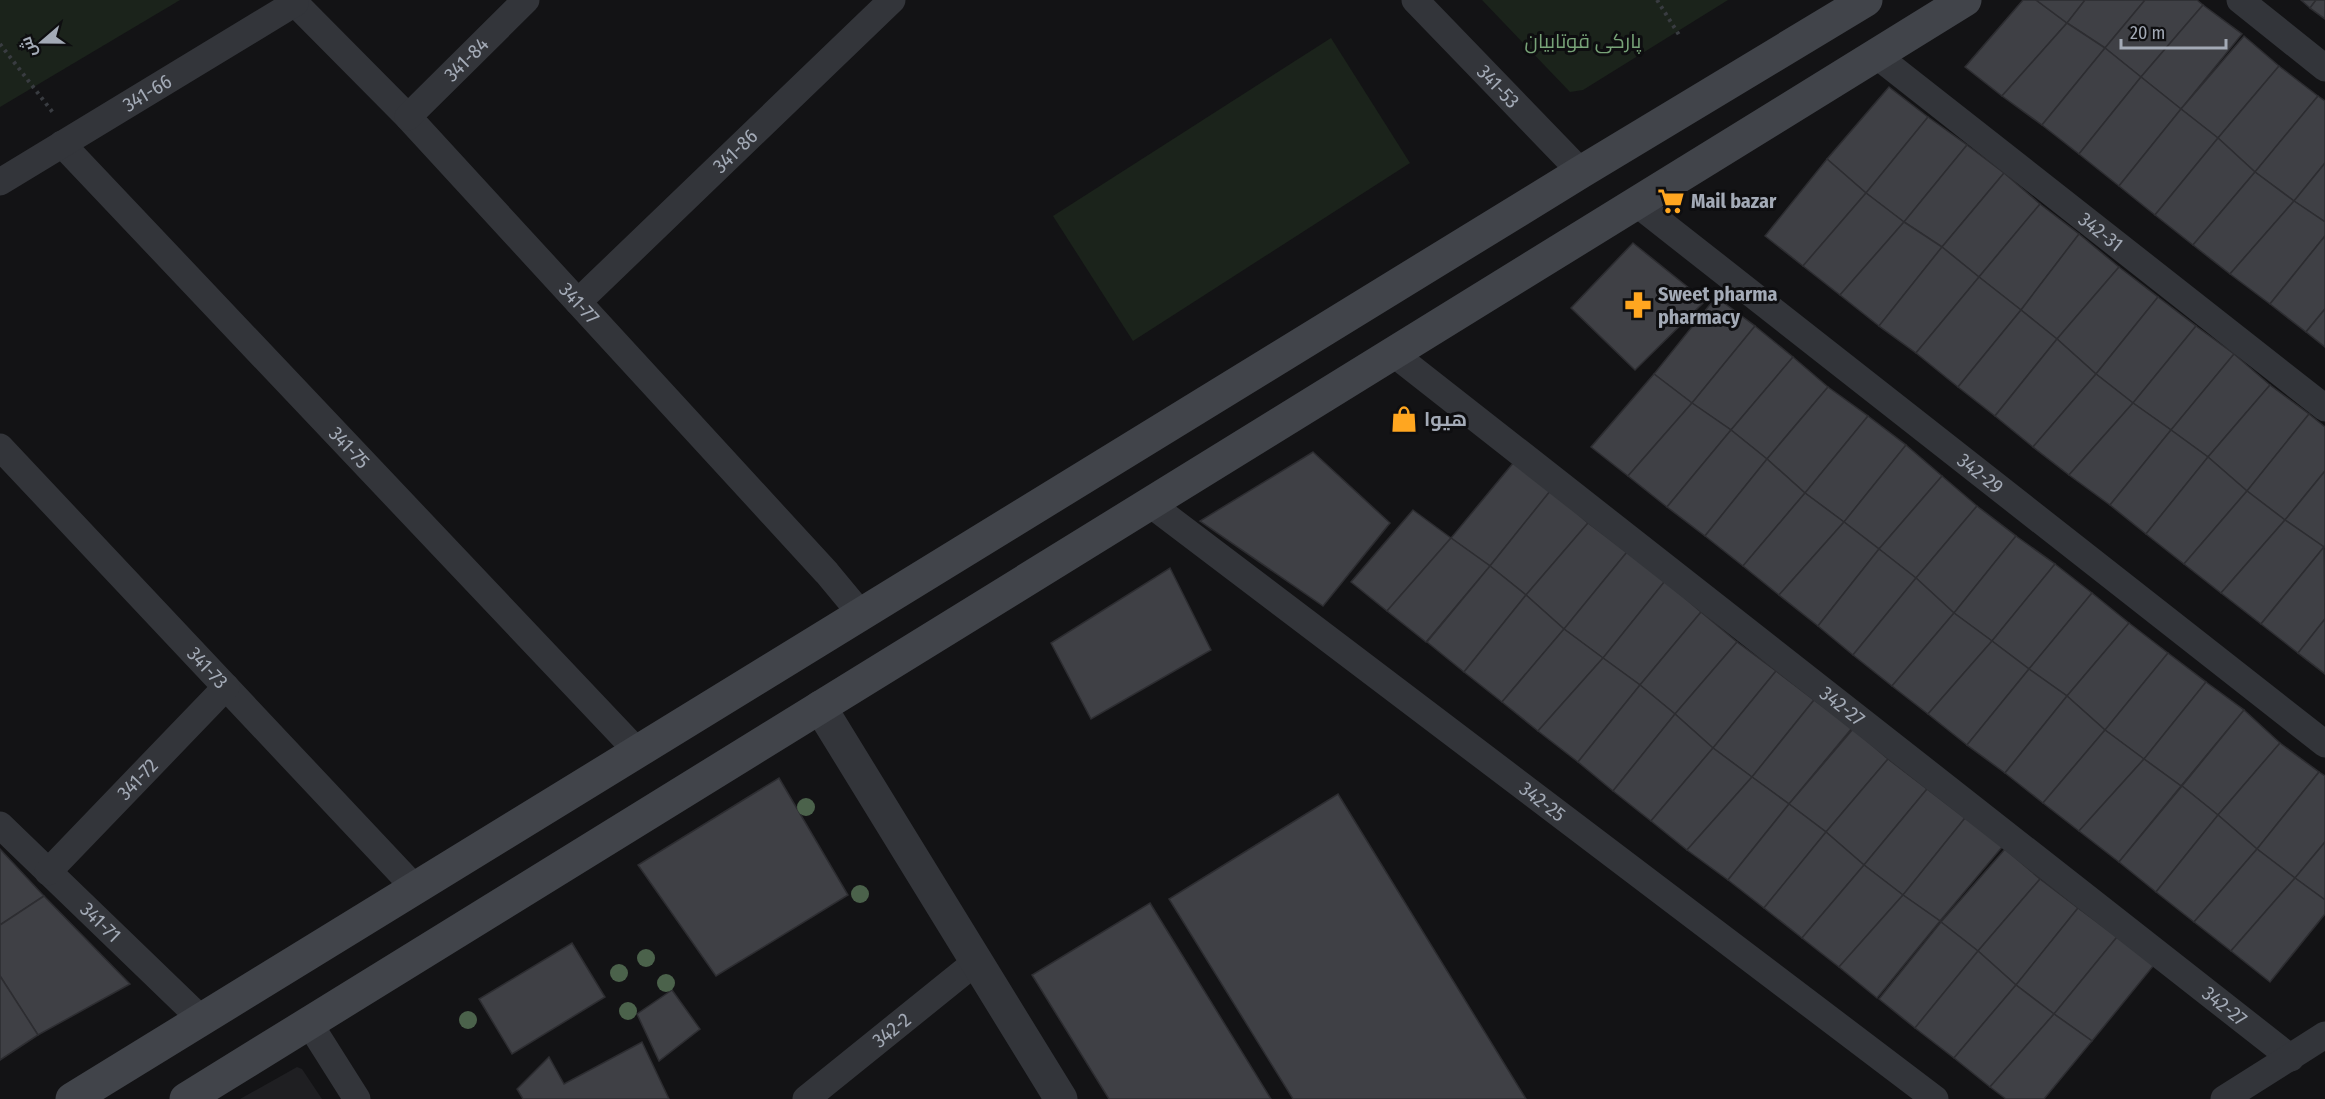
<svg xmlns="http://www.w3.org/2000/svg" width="2325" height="1099" font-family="'Fira Sans Condensed',Cairo,sans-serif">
<rect width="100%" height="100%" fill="#131315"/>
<!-- built -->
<polygon fill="#1f1f22" points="297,1067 302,1069 322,1099 240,1099"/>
<!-- green -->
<g fill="#1b231b">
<polygon points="0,0 180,0 0,107"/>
<polygon points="1482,0 1728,0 1583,90 1570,92"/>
<polygon points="1331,38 1410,163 1133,341 1053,216"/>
</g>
<!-- building -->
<g fill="#3f4045" stroke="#2d2d31" stroke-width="1.5">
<polygon points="2023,0 2036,0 2067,23 2002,96 1965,67"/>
<polygon points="2036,0 2085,0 2067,23"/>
<polygon points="2085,0 2145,0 2105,48 2067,23"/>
<polygon points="2145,0 2197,0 2203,5 2141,77 2105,48"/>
<polygon points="2301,0 2316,0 2310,8"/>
<polygon points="2316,0 2325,0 2325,19 2310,8"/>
<polygon points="2203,5 2242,34 2181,109 2141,77"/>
<polygon points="2067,23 2105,48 2042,125 2002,96"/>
<polygon points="2244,36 2279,66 2218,138 2181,109"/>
<polygon points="2105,48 2141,77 2079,154 2042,125"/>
<polygon points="2279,66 2318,96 2255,172 2218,138"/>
<polygon points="2141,77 2181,109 2119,186 2079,154"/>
<polygon points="1889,87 1928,117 1866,193 1827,159"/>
<polygon points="2318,96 2325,101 2325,163 2294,201 2255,172"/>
<polygon points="2181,109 2218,138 2155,215 2119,186"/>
<polygon points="1928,117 1967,145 1904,222 1866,193"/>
<polygon points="2218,138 2255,172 2193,245 2155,215"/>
<polygon points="1967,145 2004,173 1942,247 1904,222"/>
<polygon points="1827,159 1866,193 1803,266 1765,236"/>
<polygon points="2325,163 2325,222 2294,201"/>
<polygon points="2255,172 2294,201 2230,274 2193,245"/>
<polygon points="2004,173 2040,204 1979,277 1942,247"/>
<polygon points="1866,193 1904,222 1840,295 1803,266"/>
<polygon points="2294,201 2325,222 2325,236 2270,304 2230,274"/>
<polygon points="2040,204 2079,234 2021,310 1979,277"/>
<polygon points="1904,222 1942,247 1879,326 1840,295"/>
<polygon points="2079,234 2119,267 2057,339 2021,310"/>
<polygon points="2325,236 2325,309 2306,332 2270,304"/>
<polygon points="1633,243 1705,301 1635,370 1571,308"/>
<polygon points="1942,247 1979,277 1916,353 1879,326"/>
<polygon points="2119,267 2158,297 2096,374 2057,339"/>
<polygon points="1979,277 2021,310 1958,387 1916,353"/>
<polygon points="1716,297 1755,326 1692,403 1654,374"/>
<polygon points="2158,297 2196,326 2133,403 2096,374"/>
<polygon points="2325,309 2325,347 2306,332"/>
<polygon points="2021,310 2057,339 1995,416 1958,387"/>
<polygon points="1755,326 1793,357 1731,430 1692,403"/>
<polygon points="2196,326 2234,354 2171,430 2133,403"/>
<polygon points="2057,339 2096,374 2033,447 1995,416"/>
<polygon points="2234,354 2270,385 2208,457 2171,430"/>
<polygon points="1793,357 1828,387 1767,459 1731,430"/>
<polygon points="1654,374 1692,403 1628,476 1591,447"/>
<polygon points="2096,374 2133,403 2069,475 2033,447"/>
<polygon points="2270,385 2309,414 2247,491 2208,457"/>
<polygon points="1828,387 1868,416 1805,493 1767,459"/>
<polygon points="1692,403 1731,430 1667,507 1628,476"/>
<polygon points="2133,403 2171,430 2110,505 2069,475"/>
<polygon points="2309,414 2325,427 2325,471 2285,520 2247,491"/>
<polygon points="1868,416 1906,445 1844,522 1805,493"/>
<polygon points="1731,430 1767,459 1705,536 1667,507"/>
<polygon points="2171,430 2208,457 2146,534 2110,505"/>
<polygon points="1906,445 1942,476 1879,549 1844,522"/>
<polygon points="1313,452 1390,523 1323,606 1200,521"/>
<polygon points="2208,457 2247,491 2184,564 2146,534"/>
<polygon points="1767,459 1805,493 1743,566 1705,536"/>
<polygon points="1514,462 1551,490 1490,566 1451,538"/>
<polygon points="2325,471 2325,546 2324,547 2285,520"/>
<polygon points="1942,476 1977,506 1916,578 1879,549"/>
<polygon points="1551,490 1588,523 1526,595 1490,566"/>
<polygon points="2247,491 2285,520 2221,593 2184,564"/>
<polygon points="1805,493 1844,522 1779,595 1743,566"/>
<polygon points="1977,506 2016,536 1954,613 1916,578"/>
<polygon points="1413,510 1451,538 1387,611 1351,582"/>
<polygon points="2285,520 2324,547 2261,624 2221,593"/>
<polygon points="1844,522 1879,549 1818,626 1779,595"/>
<polygon points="1588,523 1627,552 1564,629 1526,595"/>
<polygon points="2016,536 2055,564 1992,641 1954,613"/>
<polygon points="1451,538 1490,566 1426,642 1387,611"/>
<polygon points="2324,547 2325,619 2298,653 2261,624"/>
<polygon points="1879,549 1916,578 1853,655 1818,626"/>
<polygon points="1627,552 1665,581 1603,658 1564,629"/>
<polygon points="2055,564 2092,593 2029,669 1992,641"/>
<polygon points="1490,566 1526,595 1464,672 1427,642"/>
<polygon points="1170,568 1211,650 1091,719 1051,643"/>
<polygon points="1916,578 1954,613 1892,686 1853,655"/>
<polygon points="1665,581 1701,612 1640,685 1603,658"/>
<polygon points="2092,593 2129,623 2067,696 2029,669"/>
<polygon points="1526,595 1564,629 1502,702 1464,672"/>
<polygon points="1701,612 1737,642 1675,714 1640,685"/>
<polygon points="1954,613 1992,641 1928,714 1892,686"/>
<polygon points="2325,619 2325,674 2298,653"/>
<polygon points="2129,623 2168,653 2105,730 2067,696"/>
<polygon points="1564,629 1603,658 1538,731 1502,702"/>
<polygon points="1992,641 2029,669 1967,745 1928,714"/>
<polygon points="1737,642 1776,671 1713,748 1675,714"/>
<polygon points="2168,653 2206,682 2144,759 2105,730"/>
<polygon points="1603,658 1640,685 1578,762 1538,731"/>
<polygon points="2029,669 2067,696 2005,773 1967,745"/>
<polygon points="1776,671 1814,700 1752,777 1713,748"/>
<polygon points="2206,682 2244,710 2181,786 2144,759"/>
<polygon points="1640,685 1675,714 1613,791 1578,762"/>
<polygon points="2067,696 2105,730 2043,803 2005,773"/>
<polygon points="1814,700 1852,728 1789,804 1752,777"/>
<polygon points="2244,710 2280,743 2218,815 2182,786"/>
<polygon points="1675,714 1713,748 1651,821 1613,791"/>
<polygon points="1853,729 1888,759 1826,832 1789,804"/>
<polygon points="2105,730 2144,759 2079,831 2043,803"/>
<polygon points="2280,743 2319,772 2257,849 2218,815"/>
<polygon points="1713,748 1752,777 1687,850 1651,821"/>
<polygon points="1888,759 1927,789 1864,865 1826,832"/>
<polygon points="2144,759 2181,786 2119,862 2079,831"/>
<polygon points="2319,772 2325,776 2325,842 2295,878 2257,849"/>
<polygon points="1752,777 1789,804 1728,880 1687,850"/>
<polygon points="779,778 848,895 716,976 638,865"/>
<polygon points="2182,786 2218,815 2156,892 2119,862"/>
<polygon points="1927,789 1965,818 1903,895 1864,865"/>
<polygon points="1338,794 1526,1099 1293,1099 1169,899"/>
<polygon points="1789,804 1826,832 1764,908 1728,880"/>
<polygon points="2218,815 2257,849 2194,922 2156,892"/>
<polygon points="1965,818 2003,846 1940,921 1903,895"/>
<polygon points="1826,832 1864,865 1802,938 1764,908"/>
<polygon points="2325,842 2325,900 2295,878"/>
<polygon points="0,849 44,896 0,925"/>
<polygon points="2005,849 2040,879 1978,951 1941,922"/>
<polygon points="2257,849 2295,878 2231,951 2194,922"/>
<polygon points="1864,865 1903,895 1839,967 1802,938"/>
<polygon points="2295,878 2325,900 2325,914 2270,982 2231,951"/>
<polygon points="2040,879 2078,908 2016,985 1978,951"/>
<polygon points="1903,895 1940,921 1877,998 1839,967"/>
<polygon points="44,896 130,984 38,1035 0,976 0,925"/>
<polygon points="1150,903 1271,1099 1109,1099 1032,975"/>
<polygon points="2078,908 2117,937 2054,1014 2016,985"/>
<polygon points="1941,922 1978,951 1915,1028 1879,999"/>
<polygon points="2117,937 2154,965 2092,1041 2054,1014"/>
<polygon points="572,943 605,997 512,1054 479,999"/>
<polygon points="1978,951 2016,985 1954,1058 1915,1028"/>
<polygon points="0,976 38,1035 0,1060"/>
<polygon points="2016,985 2054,1014 1990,1087 1954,1058"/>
<polygon points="672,990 700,1029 659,1061 637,1014"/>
<polygon points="2054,1014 2092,1041 2044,1099 2006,1099 1990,1087"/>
<polygon points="642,1042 669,1099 523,1099 517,1089 549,1057 564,1084"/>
</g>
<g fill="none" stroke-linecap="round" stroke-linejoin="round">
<!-- path -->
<g stroke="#393c41" stroke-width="4" stroke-dasharray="3 4.5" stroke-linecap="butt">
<polyline points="1657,0 1681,38"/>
<polyline points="0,44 54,114"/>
</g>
<!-- minor -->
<g stroke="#33353a" stroke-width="27">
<path id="s1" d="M292 0 408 117 827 573 861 614"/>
<path id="s2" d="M1415 0 1581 172"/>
<polyline points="2240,0 2325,68"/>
<path id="s3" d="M1876 55 2325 408"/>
<path id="s4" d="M408 117 526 0"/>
<path id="s5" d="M62 144 637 751"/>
<path id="s6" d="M0 182 295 3"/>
<path id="s7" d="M1636 203 2325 744"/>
<path id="s8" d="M578 302 892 0"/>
<path id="s9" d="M1394 354 2291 1058"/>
<path id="s10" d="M0 447 415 888"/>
<path id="s11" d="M1149 503 1935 1099"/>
<path id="s12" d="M0 825 201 1019"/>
<path id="s13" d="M48 872 226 687"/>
<polyline points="309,1023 357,1099"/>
<path id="s14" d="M806 1099 977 961"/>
<polyline points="2224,1099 2325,1035"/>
</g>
<!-- tertiary -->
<polyline stroke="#33353a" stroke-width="33" points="820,707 1061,1099"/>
<!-- secondary -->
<g stroke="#41444a" stroke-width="33">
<polyline points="72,1099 1581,172 1866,0"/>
<polyline points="186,1099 1965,0"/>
</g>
</g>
<!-- trees -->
<g fill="#4b624b">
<circle cx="806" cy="807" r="9"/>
<circle cx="860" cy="894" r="9"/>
<circle cx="646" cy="958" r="9"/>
<circle cx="619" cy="973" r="9"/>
<circle cx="666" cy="983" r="9"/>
<circle cx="628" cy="1011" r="9"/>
<circle cx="468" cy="1020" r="9"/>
</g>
<!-- icons -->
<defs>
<symbol id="supermarket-bare" viewBox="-9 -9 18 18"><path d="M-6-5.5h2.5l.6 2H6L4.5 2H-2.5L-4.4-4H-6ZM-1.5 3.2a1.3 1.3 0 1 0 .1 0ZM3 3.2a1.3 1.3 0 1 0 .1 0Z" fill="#ffa620" stroke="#0e0e10" stroke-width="2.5" paint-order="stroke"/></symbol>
<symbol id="pharmacy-bare" viewBox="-9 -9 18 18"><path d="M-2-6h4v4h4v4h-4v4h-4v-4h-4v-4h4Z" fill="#ffa620" stroke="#0e0e10" stroke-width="2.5" paint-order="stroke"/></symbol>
<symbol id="shop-bare" viewBox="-9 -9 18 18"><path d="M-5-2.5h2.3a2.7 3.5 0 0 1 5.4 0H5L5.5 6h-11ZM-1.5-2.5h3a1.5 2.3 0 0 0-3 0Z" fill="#ffa620" stroke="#0e0e10" stroke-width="2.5" paint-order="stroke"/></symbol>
</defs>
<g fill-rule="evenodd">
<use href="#supermarket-bare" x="1652" y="182" width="38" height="38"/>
<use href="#pharmacy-bare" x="1619" y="286" width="38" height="38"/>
<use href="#shop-bare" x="1385" y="400" width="38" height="38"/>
</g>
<g text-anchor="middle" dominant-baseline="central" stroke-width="6" stroke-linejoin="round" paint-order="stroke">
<!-- park labels -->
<g font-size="20" fill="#78a378" stroke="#0e0e10">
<text x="1583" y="41">پارکی قوتابیان</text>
</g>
<!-- street labels -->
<g font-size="20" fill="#a3aab6" stroke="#0e0e10">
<text stroke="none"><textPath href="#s4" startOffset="82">341-84</textPath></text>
<text stroke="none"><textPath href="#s2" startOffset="120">341-53</textPath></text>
<text stroke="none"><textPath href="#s6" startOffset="172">341-66</textPath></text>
<text stroke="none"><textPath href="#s8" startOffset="218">341-86</textPath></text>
<text stroke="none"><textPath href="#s3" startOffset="286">342-31</textPath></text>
<text stroke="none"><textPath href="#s1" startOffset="418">341-77</textPath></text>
<text stroke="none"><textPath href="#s5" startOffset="418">341-75</textPath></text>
<text stroke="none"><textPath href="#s7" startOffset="438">342-29</textPath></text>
<text stroke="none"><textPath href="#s10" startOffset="303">341-73</textPath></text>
<text stroke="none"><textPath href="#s9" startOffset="570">342-27</textPath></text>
<text stroke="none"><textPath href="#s13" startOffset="129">341-72</textPath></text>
<text stroke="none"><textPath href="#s11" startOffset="494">342-25</textPath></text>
<text stroke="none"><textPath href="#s12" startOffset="140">341-71</textPath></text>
<text stroke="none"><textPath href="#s9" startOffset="1056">342-27</textPath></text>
<text stroke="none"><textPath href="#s14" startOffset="110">342-2</textPath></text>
</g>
<!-- poi labels -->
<g font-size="20" font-weight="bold" fill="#a3aab6" stroke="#0e0e10" text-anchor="start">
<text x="1691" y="201">Mail bazar</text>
<text x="1658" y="294">Sweet pharma<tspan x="1658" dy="23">pharmacy</tspan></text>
<text x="1424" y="419">هيوا</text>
</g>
</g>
<!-- north arrow -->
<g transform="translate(42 42) rotate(250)" stroke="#0e0e10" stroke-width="4.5" paint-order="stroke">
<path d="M0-4.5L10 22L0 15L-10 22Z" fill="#a3aab6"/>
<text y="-9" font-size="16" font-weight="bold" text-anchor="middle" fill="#a3aab6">ش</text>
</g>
<!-- scale -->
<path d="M2121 39v9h105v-9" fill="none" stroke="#a3aab6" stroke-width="3"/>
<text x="2130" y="39" font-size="18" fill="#a3aab6" stroke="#0e0e10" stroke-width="4.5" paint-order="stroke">20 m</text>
</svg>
